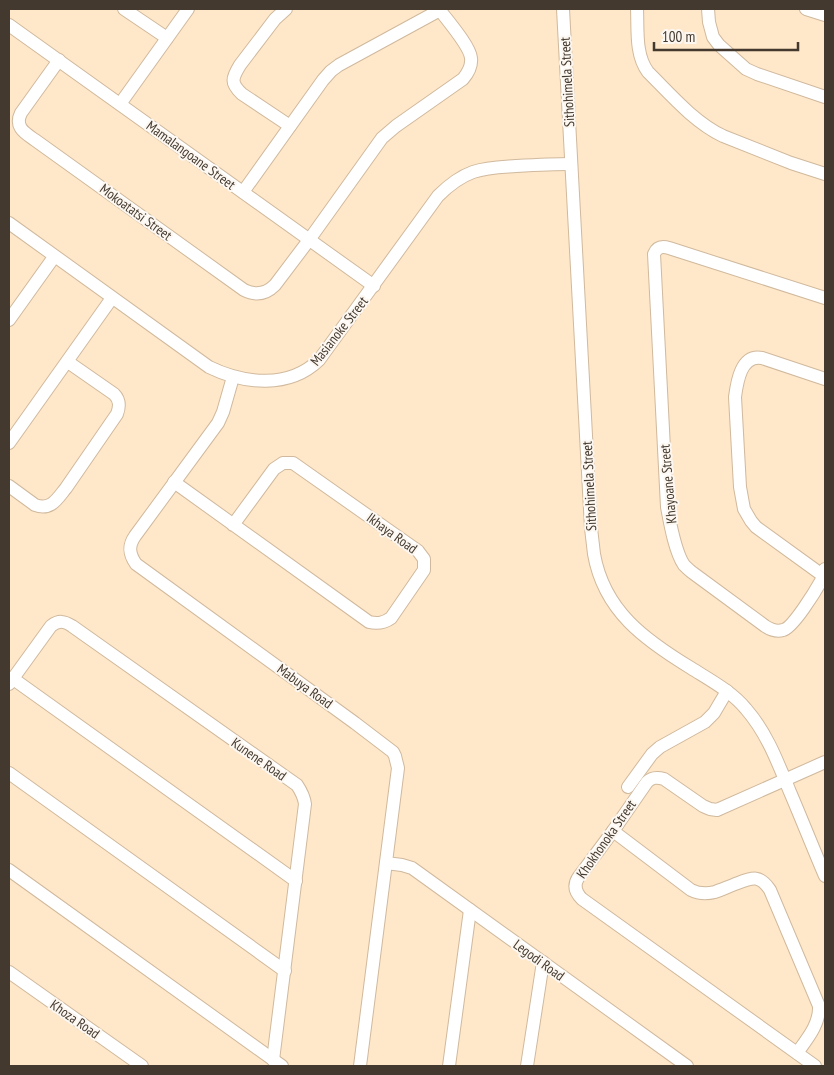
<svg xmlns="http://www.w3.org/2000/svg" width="834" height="1075" font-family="'PT Sans Narrow',sans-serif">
<rect width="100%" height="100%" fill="#ffe7c9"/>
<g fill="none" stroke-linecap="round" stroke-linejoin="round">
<defs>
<g id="minor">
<polyline points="124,9 167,38"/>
<path d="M286 9 275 19 240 65C232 78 230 83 242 94L290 126"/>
<path d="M563 9 591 528C592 536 593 545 594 554 604 611 645 640 691 668 710 680 731 691 746 709 767 733 778 763 790 792 802 820 813 848 825 876"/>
<path d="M637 9C638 29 635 55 648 72 671 95 694 122 723 136L791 163 825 174"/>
<polyline points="708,9 709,22 713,37 719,45 746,69 757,74 825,97"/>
<polyline points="806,9 825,15"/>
<polyline points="9,25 374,286"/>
<path d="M59 60 21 113C14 127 25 133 35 140L244 290C256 296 266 294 275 285L309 240 382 138 396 126 463 79C468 73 472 66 471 58 470 46 447 20 439 9"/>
<polyline points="120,104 188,9"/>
<polyline points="243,192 323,80 331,71 339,65 440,10"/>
<path d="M9 223 209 367C244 384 289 389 319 360L438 196C448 186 459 177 473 172 487 167 501 167 516 166 534 165 552 164 571 164"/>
<path d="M825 298 669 248C662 246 657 247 654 254L667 507C670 523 675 552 684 565 687 568 690 571 693 573L765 626C771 630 776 632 783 630 793 628 816 590 821 581 823 577 824 573 825 569"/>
<polyline points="9,320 54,257"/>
<path d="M233 377 223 412 218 423 135 536C128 546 129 554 136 564L355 723 393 752 395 756 398 768 360 1066"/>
<path d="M825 379 762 358C741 354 737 382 735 397L740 487 744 509 751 521 756 527 825 577"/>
<polyline points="9,443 112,298"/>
<path d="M174 482 369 622C378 624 384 623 391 618L424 570V559L418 551 293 463H283L274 469 233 525"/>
<path d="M9 486 35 505C51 511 57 499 66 488L117 414C120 406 120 400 114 394L68 362"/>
<polyline points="12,678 296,881"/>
<path d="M9 684 51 626C59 620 64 621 72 626L297 785C301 791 304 796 305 804L273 1060"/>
<polyline points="9,773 285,971"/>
<polyline points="628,787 652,754 660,747 705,722 714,713 727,691"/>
<path d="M613 831 691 890C699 894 707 894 715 892 723 889 730 886 738 883 753 877 760 875 770 890L819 1006C820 1024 807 1039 797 1053"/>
<polyline points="386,863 402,865 412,868 687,1066"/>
<polyline points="9,870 282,1066"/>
<polyline points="9,972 142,1066"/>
<polyline points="449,1066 470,910"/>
<polyline points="527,1066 543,962"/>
<path d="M815 1066 582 899C576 893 573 886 578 878L613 831 647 782C652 777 657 777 664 779L703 806 710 809 717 810 825 762"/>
</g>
</defs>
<!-- minor casing -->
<use href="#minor" stroke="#d0b99d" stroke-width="14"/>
<!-- minor -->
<use href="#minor" stroke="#fff" stroke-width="12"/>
</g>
<g text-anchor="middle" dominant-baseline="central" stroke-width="4" stroke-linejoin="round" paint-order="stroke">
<!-- street labels -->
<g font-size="14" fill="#43392e" stroke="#fcf7f1">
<text transform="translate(567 82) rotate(-93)">Sithohimela Street</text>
<text transform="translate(191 155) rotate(36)">Mamalangoane Street</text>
<text transform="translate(136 212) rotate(36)">Mokoatatsi Street</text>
<text transform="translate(339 331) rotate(-52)">Masianoke Street</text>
<text transform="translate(668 484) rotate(-95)">Khayoane Street</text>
<text transform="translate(589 486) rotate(-93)">Sithohimela Street</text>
<text transform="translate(392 533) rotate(36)">Ikhaya Road</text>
<text transform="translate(305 686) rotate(36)">Mabuya Road</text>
<text transform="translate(259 759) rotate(35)">Kunene Road</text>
<text transform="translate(606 839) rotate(-55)">Khokhonoka Street</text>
<text transform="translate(539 960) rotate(36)">Legodi Road</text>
<text transform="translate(75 1019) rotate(35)">Khoza Road</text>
</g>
</g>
<!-- border -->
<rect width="834" height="1075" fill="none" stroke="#43392e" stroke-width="20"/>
<!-- scale -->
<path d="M654 42v8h144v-8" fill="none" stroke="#43392e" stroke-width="2.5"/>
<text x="662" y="42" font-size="15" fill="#43392e" stroke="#fcf7f1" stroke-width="4" paint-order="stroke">100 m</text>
</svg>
